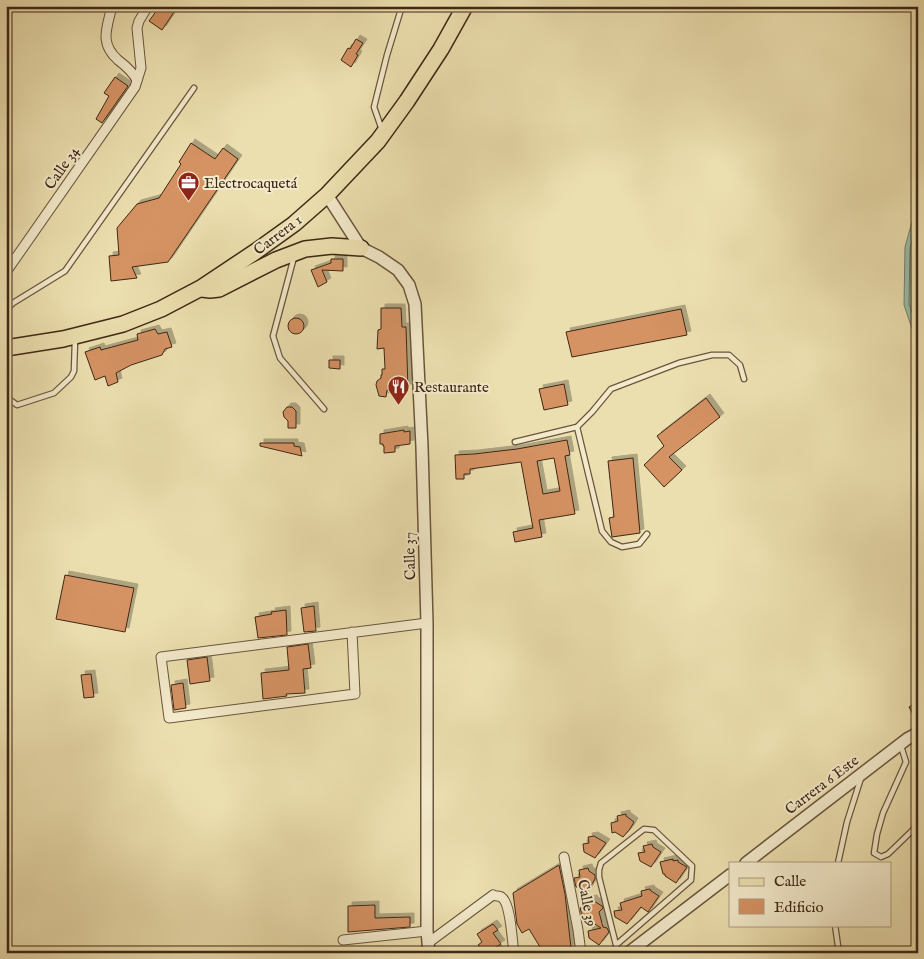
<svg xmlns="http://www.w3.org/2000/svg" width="924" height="959" font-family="'IM FELL English',serif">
<defs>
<filter id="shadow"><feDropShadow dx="4" dy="-4" stdDeviation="0" flood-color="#0004"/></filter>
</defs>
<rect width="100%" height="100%" fill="#ecdfaf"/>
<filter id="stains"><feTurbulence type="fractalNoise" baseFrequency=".004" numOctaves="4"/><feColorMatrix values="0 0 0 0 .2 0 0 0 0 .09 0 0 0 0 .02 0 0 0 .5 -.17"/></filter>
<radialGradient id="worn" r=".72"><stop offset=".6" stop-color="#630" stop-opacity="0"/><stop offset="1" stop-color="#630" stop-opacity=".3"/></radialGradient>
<!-- water -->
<polygon fill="#99bda8" stroke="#75816d" points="918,200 918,346 904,305 905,247"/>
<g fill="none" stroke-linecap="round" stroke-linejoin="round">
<!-- shore -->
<g stroke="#6c725e" stroke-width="1">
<polyline points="918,220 910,248 909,304 918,330"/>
<polyline points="918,245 917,249 916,303 918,310"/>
</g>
</g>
<!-- building -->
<g fill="#d59264" stroke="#3e2715" fill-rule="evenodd" filter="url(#shadow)">
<polygon points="160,6 178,6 162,30 149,21"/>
<polygon points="356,39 363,43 356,54 358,55 351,67 341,60 348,48 350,49"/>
<polygon points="115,77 128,86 102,123 96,119 109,96 104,93"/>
<polygon points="191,143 215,159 223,148 238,159 168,262 132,267 137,278 111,281 109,256 119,255 117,228 137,204 159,198 181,164 179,162"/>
<polygon points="331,259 343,259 343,271 322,270 327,282 318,287 311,270 331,263"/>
<polygon points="381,308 401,308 402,327 406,327 408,388 405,388 405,389 387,390 386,397 379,396 376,385 377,381 381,378 381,375 382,375 382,369 385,369 384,348 377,349 378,330 381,329"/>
<polygon points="681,309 687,335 572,357 566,332"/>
<circle cx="296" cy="326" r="8"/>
<polygon points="155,329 158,334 167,332 172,347 165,349 162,355 131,365 116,373 118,382 108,386 105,376 95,380 85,352 100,347 101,350 138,340 137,334"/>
<polygon points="329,360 340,360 340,369 329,368"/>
<polygon points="564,384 568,405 544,410 539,389"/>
<polygon points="706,398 720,417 669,457 682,470 664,487 644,465 664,446 657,436"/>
<polygon points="287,407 292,407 296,411 296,428 288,428 288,421 284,417 283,412"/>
<polygon points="404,430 404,432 410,431 410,444 395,446 395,452 384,453 384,446 383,446 383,444 380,444 380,434"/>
<path d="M567 440 570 455 565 456 575 514 539 520 542 537 515 542 513 532 533 528 521 462 470 469V474H464V479H456L455 455 474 454 517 449ZM554 458 560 491 543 494 537 461Z"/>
<polygon points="260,443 294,443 294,446 300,447 302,456 260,446"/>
<polygon points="633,458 640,533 612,537 609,518 614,517 608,461"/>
<polygon points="65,575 134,588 125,632 56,619"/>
<polygon points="314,606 316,631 304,632 301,608"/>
<polygon points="286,610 287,635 258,638 255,617 272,614 271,612"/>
<polygon points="308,644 311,668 303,669 305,693 286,694 287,696 263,699 261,673 289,670 287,647"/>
<polygon points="207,657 210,681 190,684 187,660"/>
<polygon points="91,674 94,697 84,698 81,675"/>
<polygon points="183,683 186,708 174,710 171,685"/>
<polygon points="918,702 918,724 909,707"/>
<polygon points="626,814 626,816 634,822 630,829 623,837 615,832 612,833 611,823 618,821 617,816"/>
<polygon points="594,836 606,843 595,858 584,852 583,844 589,843 588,837"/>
<polygon points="652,844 653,847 661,852 651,867 640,861 638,853 645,852 643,846"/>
<polygon points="673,859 673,861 678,860 678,862 687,867 676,883 665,876 665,874 663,874 660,862"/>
<polygon points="559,865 565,894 571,948 562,953 530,953 540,947 529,929 522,933 517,924 513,893"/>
<polygon points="588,868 589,871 595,875 595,879 587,892 578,887 576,887 574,878 580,877 579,870"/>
<polygon points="650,889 651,891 659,896 648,912 641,907 627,924 615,917 614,911 622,910 620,903 642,896 641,891"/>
<polygon points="593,899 594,901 602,906 603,908 599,912 603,927 607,928 609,932 599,945 589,938 588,931 601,928 582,916 580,908 586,907 584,901"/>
<polygon points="375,905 375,918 410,917 410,927 348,932 348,906"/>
<polygon points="493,924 498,930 493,933 501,944 496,947 500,953 484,953 478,945 482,942 477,934"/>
</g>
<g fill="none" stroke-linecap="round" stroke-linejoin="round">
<defs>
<g id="service">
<polyline points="382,130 374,107 387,55 402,6"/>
<polyline points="294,257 273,336 280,358 324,409"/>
<polyline points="6,310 13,303 65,271 194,88"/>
<polyline points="6,388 9,399 17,405 54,393 71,377 74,371 75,340"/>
<polyline points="577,427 602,531 611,542 622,547 639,544 647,534"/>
<polyline points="515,442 577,427 592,412 611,389 679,363 712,355 729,355 740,365 744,379"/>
<polyline points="901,746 906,762 883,813 877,834 874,853 881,857 888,854 918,825"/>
<polyline points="838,863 847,822 861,778"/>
<polyline points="835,925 839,953"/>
<polyline points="616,945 691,880 692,866 654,830 644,829 601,863 599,870 599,877 618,953"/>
</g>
<g id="minor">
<path d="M112 6C107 28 99 43 118 60 126 66 132 71 137 80"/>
<polyline points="6,272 135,87 141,68 137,28 139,21 148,6"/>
<polyline points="352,632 355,694 169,718 161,657 427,623"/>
<polyline points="564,857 578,930 581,953"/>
<polyline points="343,940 427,931"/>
<path d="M428 943 493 895C494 896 501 896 501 897 511 902 512 942 514 953"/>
</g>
<g id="tertiary">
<polyline points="327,195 361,248 379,257 398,270 409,285 415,304 422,447 427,623 427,931 429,953"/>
<polyline points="746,863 907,739 918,733"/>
<polyline points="628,953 730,875"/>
</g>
<g id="primary">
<polyline points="202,289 210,290 219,289 276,260 305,249 332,246 361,248"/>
<polyline points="6,348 63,339 123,324 161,309 201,288 255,252 294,224 327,195 378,141 407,101 441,49 465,6"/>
</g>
</defs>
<!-- service casing -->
<use href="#service" stroke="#6a553c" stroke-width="7"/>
<!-- minor casing -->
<use href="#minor" stroke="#6a553c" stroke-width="11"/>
<!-- tertiary casing -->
<use href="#tertiary" stroke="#6a553c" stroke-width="14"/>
<!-- primary casing -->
<use href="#primary" stroke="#3e2715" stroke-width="18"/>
<!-- service -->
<use href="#service" stroke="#f3eacb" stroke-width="4.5"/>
<!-- minor -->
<use href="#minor" stroke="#f3eacb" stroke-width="9"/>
<!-- tertiary -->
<use href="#tertiary" stroke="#f3eacb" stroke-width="11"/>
<!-- primary -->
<use href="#primary" stroke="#ecdfaf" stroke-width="15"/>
</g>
<!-- icons -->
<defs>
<symbol id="office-pin" viewBox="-11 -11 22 30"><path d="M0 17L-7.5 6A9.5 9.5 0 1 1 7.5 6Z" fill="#8f2418" stroke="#f3eacb"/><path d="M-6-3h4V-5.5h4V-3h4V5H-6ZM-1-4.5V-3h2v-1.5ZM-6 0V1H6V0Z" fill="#fff"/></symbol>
<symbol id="restaurant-pin" viewBox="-11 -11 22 30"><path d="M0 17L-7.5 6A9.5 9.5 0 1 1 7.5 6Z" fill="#8f2418" stroke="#f3eacb"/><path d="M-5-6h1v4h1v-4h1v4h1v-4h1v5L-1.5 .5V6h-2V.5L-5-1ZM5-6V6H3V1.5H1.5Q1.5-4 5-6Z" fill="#fff"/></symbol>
</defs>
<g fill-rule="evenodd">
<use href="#office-pin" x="176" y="170" width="25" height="34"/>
<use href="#restaurant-pin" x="386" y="374" width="25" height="34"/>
</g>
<g text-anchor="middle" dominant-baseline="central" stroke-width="4" stroke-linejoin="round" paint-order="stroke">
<!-- street labels -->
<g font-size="15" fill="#3e2715" stroke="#f3eacb">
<text transform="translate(62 168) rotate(-55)">Calle 34</text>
<text transform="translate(278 235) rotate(-37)">Carrera 1</text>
<text transform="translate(410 556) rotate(-92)">Calle 37</text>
<text transform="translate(822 785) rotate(-37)">Carrera 6 Este</text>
<text transform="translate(587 903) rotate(79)">Calle 39</text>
</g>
<!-- poi labels -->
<g font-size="15" fill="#3e2715" stroke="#f3eacb" text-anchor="start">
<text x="204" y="183">Electrocaquetá</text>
<text x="414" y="387">Restaurante</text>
</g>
</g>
<!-- margin -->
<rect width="924" height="959" fill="none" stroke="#ecdfaf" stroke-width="25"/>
<rect x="8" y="8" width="909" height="944" fill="none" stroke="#3e2715" stroke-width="2.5"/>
<rect x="12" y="12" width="899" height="934" fill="none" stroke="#3e2715"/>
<!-- legend -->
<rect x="729" y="862" width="162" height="65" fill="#f3eacb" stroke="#ab9c82"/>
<rect x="739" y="878" width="25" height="8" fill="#ecdfaf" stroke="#ab9c82"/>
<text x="774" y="886" font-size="15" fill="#3e2715">Calle</text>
<rect x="739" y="899" width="25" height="15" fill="#d59264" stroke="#ab9c82"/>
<text x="774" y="912" font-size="15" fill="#3e2715">Edificio</text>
<rect width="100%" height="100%" filter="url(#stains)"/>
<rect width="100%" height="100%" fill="url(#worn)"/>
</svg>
